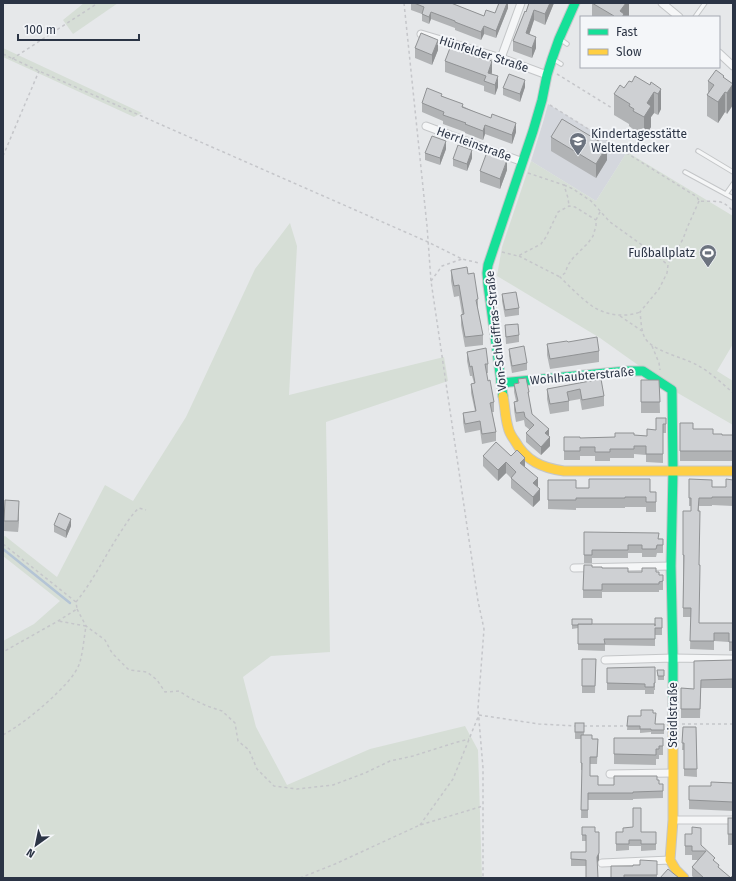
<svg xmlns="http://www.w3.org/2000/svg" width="736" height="881" font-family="'Fira Sans',sans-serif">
<rect width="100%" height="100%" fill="#e6e8ea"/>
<!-- built -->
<polygon fill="#d4d7dd" points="548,104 627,152 596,201 531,161 544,119"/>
<!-- green -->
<g fill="#d6ded6">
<polygon points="84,3 118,3 73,34 63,20"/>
<polygon points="3,48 142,113 134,117 3,57"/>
<polygon points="627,152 733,216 733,344 717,371 733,381 733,425 676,392 600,338 497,276 502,247 531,161 596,201"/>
<polygon points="290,223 297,246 289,395 444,357 448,381 326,422 330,652 271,656 243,677 256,727 287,785 370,749 465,726 478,750 482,878 3,878 3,641 34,624 60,601 3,556 3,537 5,536 57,577 105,485 133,501 186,417 255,269"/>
</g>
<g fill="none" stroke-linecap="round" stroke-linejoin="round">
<!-- stream -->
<polyline stroke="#b4c4d5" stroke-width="2.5" points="3,549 70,603"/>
<defs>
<g id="lane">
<polyline points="695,17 705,3"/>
<polyline points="560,39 567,44"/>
<polyline points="553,59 561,64"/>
<polyline points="698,151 733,172"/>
<polyline points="685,172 733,198"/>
<polyline points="726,194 733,184"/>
</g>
<g id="street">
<polyline points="662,3 679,17"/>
<polyline points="421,34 501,58 547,75"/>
<polyline points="719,53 733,66"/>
<polyline points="501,58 521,3"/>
<polyline points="426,126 523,162"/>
<polyline points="574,568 671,566"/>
<polyline points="605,660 673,658 733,659"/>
<polyline points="610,774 672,773"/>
<polyline points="673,820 733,820"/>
<polyline points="602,863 670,860"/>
</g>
<g id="fast">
<polyline points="501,383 627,371 643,371 672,390 673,471 671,566 673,658 673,715"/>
<polyline points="503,396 488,285 487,273 488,265 533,131 542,100 547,75 552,59 559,39 575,3"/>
</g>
<g id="slow">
<path d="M503 396C505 406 505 417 508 427 509 432 512 437 515 441 526 461 542 468 564 471H733"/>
<polyline points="673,715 673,820 670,860 676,870 684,878"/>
</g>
</defs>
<!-- lane casing -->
<use href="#lane" stroke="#c4c6c8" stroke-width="5.5"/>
<!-- street casing -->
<use href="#street" stroke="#c4c6c8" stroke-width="9"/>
<!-- fast casing -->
<use href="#fast" stroke="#c4c6c8" stroke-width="11"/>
<!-- slow casing -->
<use href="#slow" stroke="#c4c6c8" stroke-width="11"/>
<!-- path -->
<g stroke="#c5c6ca" stroke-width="1.5" stroke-dasharray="3 3" stroke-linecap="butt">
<polyline points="404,3 427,226 431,281 478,601 484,629 478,708 483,768 483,878"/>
<polyline points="3,54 39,71 428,242 462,259 479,263"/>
<polyline points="12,59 98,3"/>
<polyline points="557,74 612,108"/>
<path d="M550 105 697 197 699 201C706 202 717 200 723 203 726 204 730 208 733 211"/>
<polyline points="3,156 39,71"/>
<polyline points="528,173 564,185 568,198 569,206"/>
<polyline points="564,185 573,189 591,201 610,222 656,255 668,265"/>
<path d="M699 201 687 228 683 239 679 246 673 251 668 265 667 273 659 289 640 312C641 320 641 329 644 336 650 351 683 357 697 365 710 372 722 383 733 393"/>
<path d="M600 212 596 220V226L593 236 588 243 573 258 568 265 565 273 560 277C570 287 581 298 592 306 605 315 625 318 640 312"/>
<polyline points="502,252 518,256 541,244 546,237 558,212 569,206 575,207 596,220"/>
<polyline points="519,256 560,277"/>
<polyline points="431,281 442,266 462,259"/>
<polyline points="620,316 642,331"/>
<polyline points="652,346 659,363 660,370"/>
<polyline points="3,544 76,602 77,609 58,621 3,652"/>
<path d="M76 602C93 581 105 556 120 533 126 524 131 515 139 508L146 510"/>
<polyline points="77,609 86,626 105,640 112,653 129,670 147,672 157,680 165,692 179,691 190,698 207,706 222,711 235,723 238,741 249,750 257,769 274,786 297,789 333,785 365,773 390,761 413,756 454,743 469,739"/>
<polyline points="479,715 539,724 576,726"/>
<polyline points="682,724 733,724"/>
<polyline points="584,726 628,726"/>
<path d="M3 735C22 724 38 711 54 696 63 687 76 675 80 662 83 651 84 638 86 626L58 621"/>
<polyline points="420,825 453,779 478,717"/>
<polyline points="300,878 335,864 420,825 483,806"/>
</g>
<!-- lane -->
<use href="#lane" stroke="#f5f6f7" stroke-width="3.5"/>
<!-- street -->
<use href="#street" stroke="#f5f6f7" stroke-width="7"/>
<!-- fast -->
<use href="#fast" stroke="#16e098" stroke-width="9"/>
<!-- slow -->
<use href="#slow" stroke="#ffcf43" stroke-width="9"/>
</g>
<!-- wall -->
<g fill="#b1b3b5">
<polygon points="411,3 451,3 484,16 495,13 499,4 495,3 508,3 508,8 496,38 484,34 481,40 455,30 455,28 431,19 429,24 422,21 422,14 411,10"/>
<polygon points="529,3 554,3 545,25 534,20 529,35 536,48 532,58 513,51 513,41 526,12"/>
<rect x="592" y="3" width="37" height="14"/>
<polygon points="415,48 438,50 432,65 415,58"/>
<polygon points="462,52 492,72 492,74 498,87 495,95 484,91 484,86 445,72 445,61"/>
<polygon points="724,78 733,84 727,114 725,112 718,123 707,116 707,95 708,93 708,81"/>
<polygon points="632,82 650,85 661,89 661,109 658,115 654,113 651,117 651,127 644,138 633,131 633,129 629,126 629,124 614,115 614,94 624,88"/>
<polygon points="525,87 520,102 503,95 503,88"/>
<polygon points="442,96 516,132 512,144 485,134 483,140 465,133 465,132 443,124 443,121 422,112 422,103"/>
<polygon points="551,137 607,160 596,178 551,151"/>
<polygon points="446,149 440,165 425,160 425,153"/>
<polygon points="472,158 467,171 453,166 453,159"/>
<polygon points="507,170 500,189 480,182 480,171"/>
<polygon points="451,270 468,274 478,299 478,310 483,335 483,345 465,347 461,325 461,315 462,314 459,296 454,297 451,281"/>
<polygon points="502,294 519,308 519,315 505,317 502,301"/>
<polygon points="505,325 519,335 519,342 506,344"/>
<polygon points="568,342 599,351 599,362 550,369 547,355 547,344"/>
<polygon points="509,349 527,363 527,370 512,373 509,356"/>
<polygon points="467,352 488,364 488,373 486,373 488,381 494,402 494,412 492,412 496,432 496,441 482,444 480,430 465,433 463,422 463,413 475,411 471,393 471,384 474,383 472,376 470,376 467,361"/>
<polygon points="518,379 529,392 529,399 532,414 549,436 550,446 541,455 526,442 526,433 530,430 525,426 524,420 516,422 514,410 514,402 516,401 514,392 514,384 518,383"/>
<polygon points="601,379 604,396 604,406 582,410 580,399 569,401 569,411 550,414 547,399 547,389"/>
<polygon points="641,380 659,380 660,413 641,413"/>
<polygon points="666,418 666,433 663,433 663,463 646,462 646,455 634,454 634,458 610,458 610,461 595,461 595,456 580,456 580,460 564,460 564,437 580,438 615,437 634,435 647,436 656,430"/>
<polygon points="680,423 693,429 713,434 722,435 733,435 733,461 680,461"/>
<polygon points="483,456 511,456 525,468 538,487 540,500 533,507 511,488 511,478 506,473 498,481 483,466"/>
<polygon points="689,479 712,487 726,487 733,480 733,506 712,505 712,506 699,506 699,623 733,623 733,651 729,651 729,642 714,641 714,650 690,649 691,617 683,617 683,511 691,511 691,506 689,506"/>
<polygon points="548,480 576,488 656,492 656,512 646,512 646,507 625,507 625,508 576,508 576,510 548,509"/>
<polygon points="19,511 18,532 4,531 4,521"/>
<polygon points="54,525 71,526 66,538 54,532"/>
<polygon points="584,532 663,539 663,553 657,553 656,557 642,557 642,553 628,553 628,558 592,558 592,563 584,563"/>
<polygon points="592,567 628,572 656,572 659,575 663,575 663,590 659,590 659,592 602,592 602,598 583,598 583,590"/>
<polygon points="662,618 662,635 655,635 655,646 605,645 605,651 578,650 578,628 572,629 572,619 592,624 655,624"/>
<polygon points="582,659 596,659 595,693 582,693"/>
<polygon points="733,660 733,688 701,688 700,718 681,718 681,688 694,689 694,661"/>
<polygon points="655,667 655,690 654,690 654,694 645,694 645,690 607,690 607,668"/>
<polygon points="657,670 664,670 664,680 658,680"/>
<polygon points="653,713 655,724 664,724 664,734 651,734 651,732 640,733 640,730 627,730 628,716 641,716"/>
<polygon points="575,723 584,723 584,735 592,739 598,739 597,764 590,764 590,776 598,785 614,785 633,776 657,780 659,784 663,784 663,798 633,799 633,800 588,800 588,818 581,818 582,770 581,770 581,739 575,739"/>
<polygon points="683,727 696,727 697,777 684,776 684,750 682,750"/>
<polygon points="614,738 663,738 663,755 659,755 659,759 656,759 656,765 614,764"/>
<polygon points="733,783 733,811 689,809 689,786 711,786"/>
<rect x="728" y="818" width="5" height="27"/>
<polygon points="582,827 595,832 599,860 597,862 586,866 571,866 571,852 586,852 586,841 582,841"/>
<polygon points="616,832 656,832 656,850 641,851 641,846 629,846 629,850 616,851"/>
<polygon points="685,834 701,845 715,862 719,868 731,878 733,878 694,878 692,876 692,867 698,860 692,860 692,855 685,855"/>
<polygon points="657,861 657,878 611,878 633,866"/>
</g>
<!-- shaded-wall -->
<g fill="#909294">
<polygon points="507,3 508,3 508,8 496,38 496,31"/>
<polygon points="550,3 554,3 545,25 545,14"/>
<polygon points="626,3 629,3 629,17 620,17 620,11"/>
<polygon points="534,10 534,20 526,44 526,33"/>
<polygon points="431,12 431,19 429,24 429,17"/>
<polygon points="484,26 484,34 481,40 481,32"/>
<polygon points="536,37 536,48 532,58 532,48"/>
<polygon points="438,40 438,50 432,65 432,55"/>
<polygon points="492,61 492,72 488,83 488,73"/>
<polygon points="498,76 498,87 495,95 495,85"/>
<polygon points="724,76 724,94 725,92 725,112 718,123 718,102 723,77"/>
<polygon points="525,80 525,87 520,102 520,94"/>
<polygon points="733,84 733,105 727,114 727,93"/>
<polygon points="661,89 661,109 658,115 658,94"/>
<polygon points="654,92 654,113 651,117 651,127 644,138 644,117 647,103"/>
<polygon points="516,123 516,132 512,144 512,135"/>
<polygon points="485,125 485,134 483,140 483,131"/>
<polygon points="446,141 446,149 440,165 440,158"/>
<polygon points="607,146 607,160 596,178 596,164"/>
<polygon points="472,150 472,158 467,171 467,164"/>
<polygon points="507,160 507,170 500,189 500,179"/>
<polygon points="549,429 549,438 545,433"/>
<polygon points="550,437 550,446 541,455 541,447"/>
<polygon points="525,458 525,468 520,463"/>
<polygon points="506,462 506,473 498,481 498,470"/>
<polygon points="538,478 538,489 533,483"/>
<polygon points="540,489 540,500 533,507 533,497"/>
<polygon points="19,501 19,511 18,532 18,521"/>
<polygon points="71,519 71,526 66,538 66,531"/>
<polygon points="599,832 599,860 597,863 597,857"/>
</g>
<!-- building -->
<g fill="#ced0d3" stroke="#909294">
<polygon points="414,3 451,3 484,16 486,10 495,13 499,3 507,3 496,31 484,26 481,32 455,22 455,21 431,12 429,17 422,14 424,7"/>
<polygon points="529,3 550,3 545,14 534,10 526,33 536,37 532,48 513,41 525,11 526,12"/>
<polygon points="592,3 626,3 620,11 624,14 622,17 613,17 614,16"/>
<polygon points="421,33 438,40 432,55 415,48"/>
<polygon points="454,47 462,50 462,52 482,59 482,58 492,61 488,73 498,76 495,85 484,81 486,76 445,61 450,48 454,49"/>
<polygon points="716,70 724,76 723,77 733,84 727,93 725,92 718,102 707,95 714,85 708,81"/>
<polygon points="509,74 525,80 520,94 503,88"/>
<polygon points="635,76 650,85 651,82 661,89 658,94 654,92 647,103 651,106 644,117 633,111 634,109 629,106 630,104 614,94 620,85 624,88 629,81 632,82"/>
<polygon points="427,88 442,94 441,96 463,104 462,107 491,118 492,114 516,123 512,135 485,125 483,131 465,124 466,123 443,115 444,112 422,103"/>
<polygon points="562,119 607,146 596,164 551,137"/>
<polygon points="432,136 446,141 440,158 425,153"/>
<polygon points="458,145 472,150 467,164 453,159"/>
<polygon points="487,152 507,160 500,179 480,171"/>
<polygon points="467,267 468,274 474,273 478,299 476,300 483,335 465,337 461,315 464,314 459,285 454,286 451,270"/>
<polygon points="516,292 519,308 505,310 502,294"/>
<polygon points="518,324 519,335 506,337 505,325"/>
<polygon points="597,337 599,351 550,359 547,344 567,341 568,342"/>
<polygon points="524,346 527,363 512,366 509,349"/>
<polygon points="486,348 488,364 485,364 488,381 490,380 494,402 490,403 496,432 482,434 480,421 465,424 463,413 476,411 471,384 475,383 472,366 470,367 467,352"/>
<polygon points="526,378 529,392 528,392 532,414 549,429 545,433 550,437 541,447 526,433 534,425 525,417 524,412 516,413 514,402 518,401 514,384 519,383 518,379"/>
<polygon points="601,379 604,396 582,400 580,389 567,392 569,401 550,404 547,389"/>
<polygon points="641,380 659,380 660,402 641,402"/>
<polygon points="656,418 666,418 666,424 663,424 663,454 646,454 646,446 634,446 634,449 610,449 610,452 595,452 595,447 580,447 580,451 564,451 564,437 580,437 580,438 615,437 615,433 634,433 634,435 647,436 647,429 656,430"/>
<polygon points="680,423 693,423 693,429 713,429 713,434 722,434 722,435 733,435 733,451 680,451"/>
<polygon points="496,442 511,456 517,450 525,458 520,463 538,478 533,483 540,489 533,497 511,478 516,472 506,462 498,470 483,456"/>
<polygon points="589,479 650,479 650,492 656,492 656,502 646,502 646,497 625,497 625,498 576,498 576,500 548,500 548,480 576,480 576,488 589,488"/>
<polygon points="689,479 712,480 712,487 726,487 726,479 733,480 733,497 712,497 712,498 699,498 698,511 700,511 699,565 700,565 699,623 733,623 733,642 729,642 729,633 714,633 714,641 690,641 691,608 683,608 684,555 683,555 683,511 691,511 691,498 689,498"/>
<polygon points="5,500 19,501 18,521 4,521"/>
<polygon points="59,513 71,519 66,531 54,525"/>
<polygon points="584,532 659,533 658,539 663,539 663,545 657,545 656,549 642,549 642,545 628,545 628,550 592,550 592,555 584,555"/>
<polygon points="584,565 592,565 592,567 602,567 602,568 628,568 628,572 642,572 642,568 656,568 656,572 659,572 659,575 663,575 663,581 659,582 659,584 602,584 602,590 583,590"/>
<polygon points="655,618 662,618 662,628 655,628 655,639 604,639 605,644 578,644 578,624 655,624 655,626"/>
<polygon points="572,619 592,619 592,624 578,624 578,625 572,625"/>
<polygon points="582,659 596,659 595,686 582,686"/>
<polygon points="733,660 733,679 701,680 700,709 681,709 681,688 694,689 694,661"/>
<polygon points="655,667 655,683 654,683 654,687 645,687 645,684 607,683 607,668"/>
<polygon points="657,670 664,670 664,676 658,676"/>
<polygon points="641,710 653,710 653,713 656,713 655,724 664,724 664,730 651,730 651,729 640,729 640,726 627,726 628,716 641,716"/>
<rect x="575" y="723" width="9" height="9"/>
<polygon points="683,727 696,727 697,769 684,769 684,743 682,743"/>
<polygon points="581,735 592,735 592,739 598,739 597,757 590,757 590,776 598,776 598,785 614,785 614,776 657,776 657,780 659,780 659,784 663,784 663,791 633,792 633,793 588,793 588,810 581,810 582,763 581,763"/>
<polygon points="614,738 663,738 663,746 659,746 659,749 656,749 656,755 614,754"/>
<polygon points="711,782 733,783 733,802 689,800 689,786 711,786"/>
<polygon points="633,808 641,808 641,832 656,832 656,844 641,844 641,840 629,840 629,844 616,844 616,832 623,832 623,828 633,827"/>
<rect x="728" y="818" width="5" height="16"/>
<polygon points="582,827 595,827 595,832 599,832 599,853 597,857 598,878 586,878 586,860 571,859 571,852 586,852 586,835 582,835"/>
<polygon points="692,827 701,828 701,845 715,858 713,860 719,865 718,867 731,878 732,876 733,878 704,878 692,867 706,851 692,851 692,846 685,846 685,834 692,834"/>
<polygon points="640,860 657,861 657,875 624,875 624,878 611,878 611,866 633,866 633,865 640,865"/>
<polygon points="668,869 679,878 660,878"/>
</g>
<!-- icons -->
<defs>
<symbol id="school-pin" viewBox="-11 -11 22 30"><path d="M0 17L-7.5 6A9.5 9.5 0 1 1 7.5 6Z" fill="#6c737f" stroke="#f4f6f9"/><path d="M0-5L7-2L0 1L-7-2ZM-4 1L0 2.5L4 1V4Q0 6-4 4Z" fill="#fff"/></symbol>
<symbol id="stadium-pin" viewBox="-11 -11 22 30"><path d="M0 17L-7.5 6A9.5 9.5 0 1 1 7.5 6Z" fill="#6c737f" stroke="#f4f6f9"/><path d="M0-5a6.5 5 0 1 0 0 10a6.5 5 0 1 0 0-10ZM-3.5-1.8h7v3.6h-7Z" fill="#fff"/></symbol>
</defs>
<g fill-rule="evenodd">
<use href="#school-pin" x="568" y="131" width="20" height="27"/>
<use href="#stadium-pin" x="698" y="243" width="20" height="27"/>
</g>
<g text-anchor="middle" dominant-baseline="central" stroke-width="4" stroke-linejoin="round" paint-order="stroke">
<!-- street labels -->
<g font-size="12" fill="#2b3445" stroke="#f4f6f9">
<text transform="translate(484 54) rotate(18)">Hünfelder Straße</text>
<text transform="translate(474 144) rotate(20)">Herrleinstraße</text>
<text transform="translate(496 331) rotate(-96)">Von-Schleiffras-Straße</text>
<text transform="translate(582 376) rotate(-5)">Wohlhaubterstraße</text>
<text transform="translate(673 715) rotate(-90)">Steidlstraße</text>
</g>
<!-- poi labels -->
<g font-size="12" fill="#2b3445" stroke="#f4f6f9" text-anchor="start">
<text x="591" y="134">Kindertagesstätte<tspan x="591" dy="14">Weltentdecker</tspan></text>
<text x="695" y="253" text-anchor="end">Fußballplatz</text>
</g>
</g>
<!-- border -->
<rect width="736" height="881" fill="none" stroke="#2b3445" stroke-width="8"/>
<!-- legend -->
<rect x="580" y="16" width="140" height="52" fill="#f4f6f9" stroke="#a4a8b1"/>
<rect x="588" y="29" width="20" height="6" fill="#16e098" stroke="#a4a8b1"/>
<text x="616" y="36" font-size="12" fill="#2b3445">Fast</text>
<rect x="588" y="49" width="20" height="6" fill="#ffcf43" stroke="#a4a8b1"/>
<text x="616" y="56" font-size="12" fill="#2b3445">Slow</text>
<!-- north arrow -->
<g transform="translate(36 845) rotate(213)" stroke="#f4f6f9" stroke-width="3" paint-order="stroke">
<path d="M0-3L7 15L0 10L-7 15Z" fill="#2b3445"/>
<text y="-6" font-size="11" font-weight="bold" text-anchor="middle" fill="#2b3445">N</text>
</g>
<!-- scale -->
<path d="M18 34v6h121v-6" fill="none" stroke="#2b3445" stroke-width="2"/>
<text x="24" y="34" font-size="12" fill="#2b3445" stroke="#f4f6f9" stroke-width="3" paint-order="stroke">100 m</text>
</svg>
